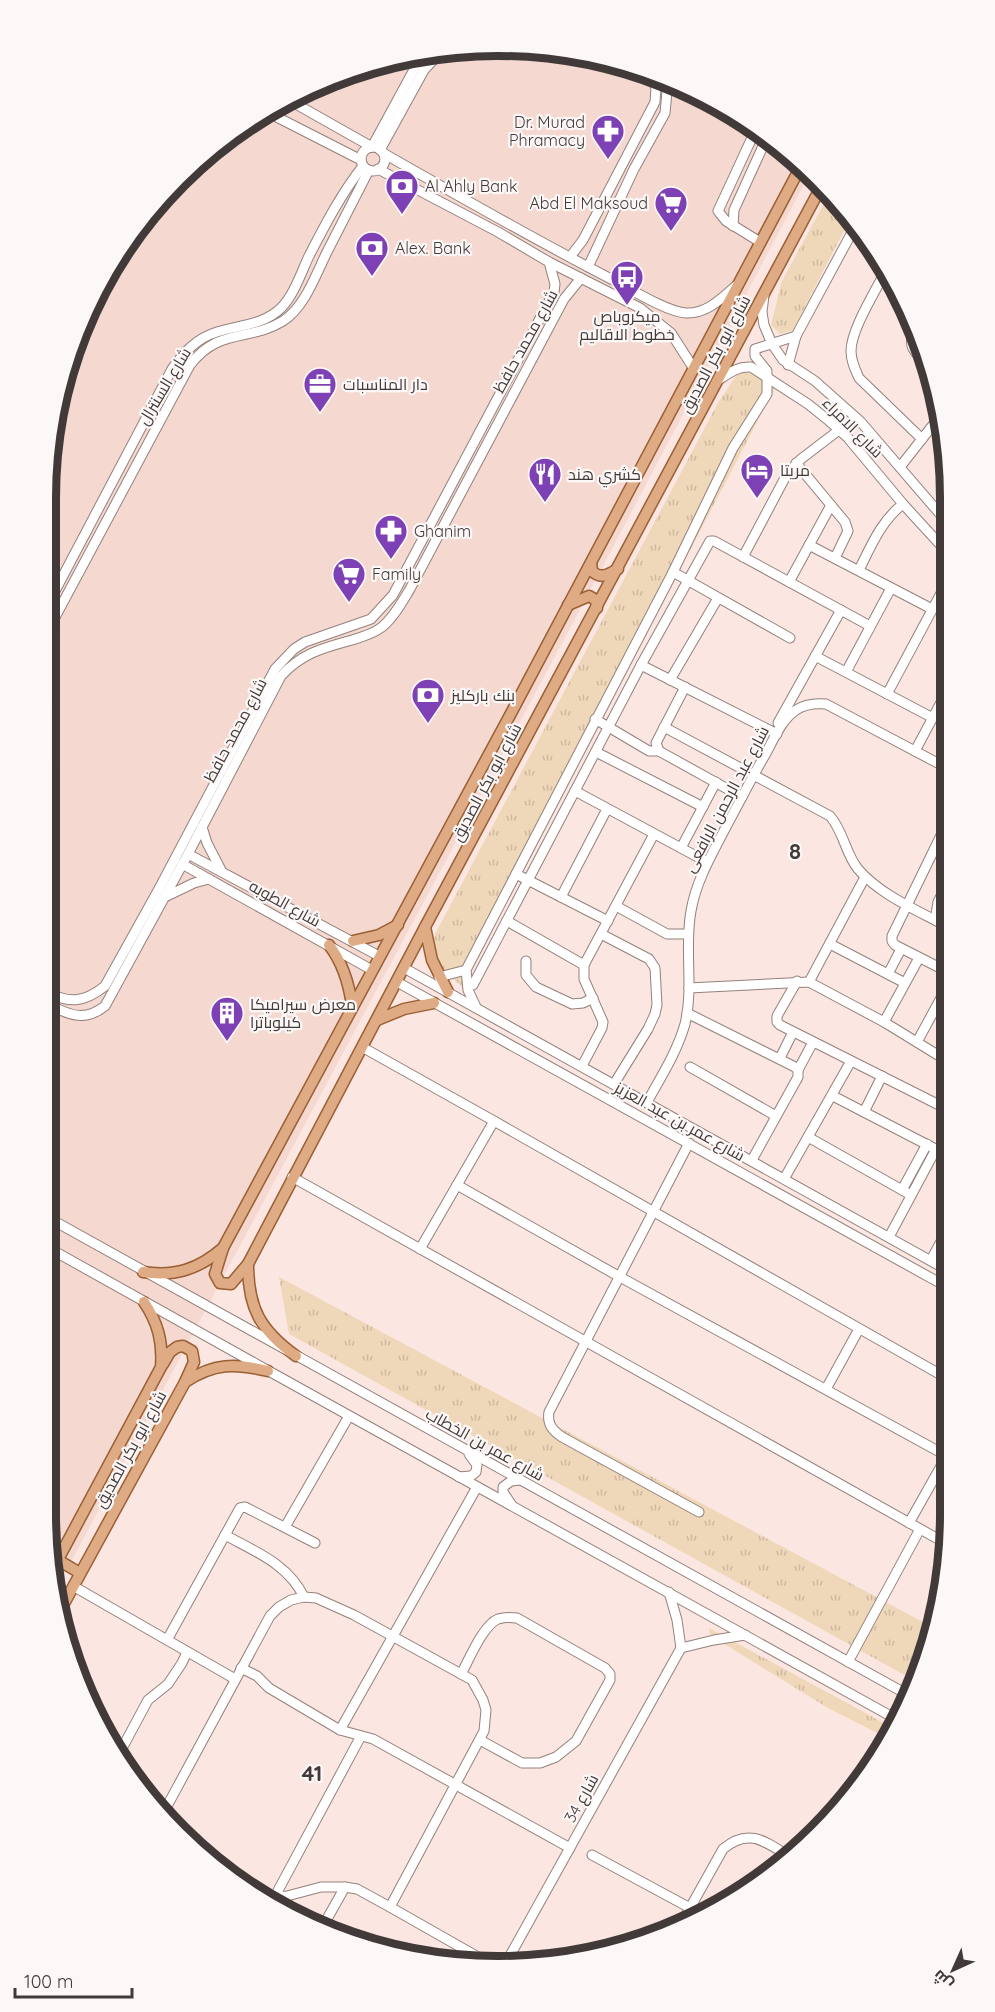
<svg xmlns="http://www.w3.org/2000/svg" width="995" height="2012" font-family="Quicksand,Cairo,sans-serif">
<defs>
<pattern id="grass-tufts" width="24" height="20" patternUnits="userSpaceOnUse" patternTransform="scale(1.5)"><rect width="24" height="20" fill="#efd7b9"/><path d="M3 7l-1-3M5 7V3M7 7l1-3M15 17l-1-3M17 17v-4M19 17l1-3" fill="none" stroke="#ceb9a0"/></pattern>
</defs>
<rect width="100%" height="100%" fill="#fce6e1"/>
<!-- built -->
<polygon fill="#f5d9d1" points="498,45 586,54 671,80 773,138 809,175 583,604 57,1588 45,1514 45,497 54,409 80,324 121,246 178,177 246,121 325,79 410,54"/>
<!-- grass -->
<g fill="url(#grass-tufts)">
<polygon points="829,194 851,217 793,330 780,334 771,325 782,281"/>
<path d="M740 370 753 374 776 386 462 986C450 977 435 964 433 948 432 944 435 938 435 934L718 403Z"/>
<polygon points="279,1277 934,1628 917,1682 289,1334"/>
<polygon points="709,1628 891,1727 885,1737 828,1708 710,1635"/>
</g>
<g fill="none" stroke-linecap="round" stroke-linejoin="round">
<defs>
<g id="minor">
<polyline points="287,99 372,147"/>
<polyline points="265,111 361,160"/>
<polyline points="756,129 718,211 726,221 760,242"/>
<circle cx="373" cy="159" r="12"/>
<polyline points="372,147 416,66 427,52"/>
<polyline points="380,150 424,70 442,51"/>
<path d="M383 153C460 197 537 241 615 281 632 290 668 312 686 313 707 314 722 298 737 285"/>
<polyline points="378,169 498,232 549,262 640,308 671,333 694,369"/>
<polyline points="733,226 734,210 768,135"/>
<polyline points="851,234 869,244"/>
<polyline points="570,257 583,240 655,102 656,88 649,73"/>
<polyline points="588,267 634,169 665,113 667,92 663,77"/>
<path d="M885 272C875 292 851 330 851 351 851 361 855 369 859 378L922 439"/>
<polyline points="764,295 762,312 764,325 772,344 783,360 815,381 860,421 946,521"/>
<path d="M916 325C906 346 913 350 927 366"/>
<polyline points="73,344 135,229"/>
<polyline points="788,365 796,336 857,223"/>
<path d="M717 381C728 374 737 366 751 367L808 404 828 420 848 438 903 504 946 551"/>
<polyline points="796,463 845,522 848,531 835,558"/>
<polyline points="900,467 940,416"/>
<polyline points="809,545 932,609"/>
<polyline points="743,557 787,474 801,459 839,430"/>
<path d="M859 570C871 546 881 521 903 504"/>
<polyline points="673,572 790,638"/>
<polyline points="789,582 831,505"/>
<path d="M45 610 172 369C184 352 197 338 217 332 239 325 264 325 281 308 294 295 301 273 309 256 325 225 341 194 363 166"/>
<path d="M45 636 190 365C219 327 249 342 283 321 305 307 316 274 327 252 341 225 355 197 369 170"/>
<polyline points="815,656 933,718"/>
<polyline points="641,665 777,734"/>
<polyline points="846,672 891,588"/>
<polyline points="670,680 718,598"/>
<polyline points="887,694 947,582"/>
<polyline points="595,719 649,751 659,751 742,797"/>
<polyline points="778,723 841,610"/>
<path d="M664 727 830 816C844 832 845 853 858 869 880 895 919 911 948 927"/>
<polyline points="659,751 656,743 685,687"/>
<polyline points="915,751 947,691"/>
<polyline points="596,752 703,807"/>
<polyline points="575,791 707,862"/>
<polyline points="947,823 892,936 892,941 895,945 948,972"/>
<polyline points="202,827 207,843 221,870"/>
<polyline points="681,848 716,782"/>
<polyline points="188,854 379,956"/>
<polyline points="182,864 372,970"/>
<polyline points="516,874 608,921"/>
<polyline points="167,896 194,883 209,879"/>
<polyline points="561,897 607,809"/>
<polyline points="616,906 667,934 688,934"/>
<polyline points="935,920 938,902 948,882"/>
<polyline points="507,921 584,965"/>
<polyline points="601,934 649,959 655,968 657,1005 655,1014 648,1029 614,1084"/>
<polyline points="830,944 905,983"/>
<polyline points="526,961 526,975 536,987 572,1004 583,1003 593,998"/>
<polyline points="404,968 949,1271"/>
<polyline points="888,974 901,949"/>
<polyline points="439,977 466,970"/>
<polyline points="797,981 777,1016 777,1022 780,1025 949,1110"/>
<polyline points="397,982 949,1288"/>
<polyline points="809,982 865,877"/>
<polyline points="473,985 641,665 710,541 714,541 870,626"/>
<polyline points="689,988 809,982 884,1022 941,1057"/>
<path d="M45 991C68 1004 84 1003 105 986L160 887 275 669 294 649 305 642 371 619 393 595 554 292 555 284 549 262"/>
<path d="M45 1003C67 1014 84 1023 105 1006L188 854 281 676C302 653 323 648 352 640 362 637 373 634 382 627 394 617 402 602 410 589L564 299 581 278"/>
<polyline points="476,1007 468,990 466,970 673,572 733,448 767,394 767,371 755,356 755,349 796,336"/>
<polyline points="687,1013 795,1067 798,1070 798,1077 752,1160"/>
<polyline points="884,1022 919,958"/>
<polyline points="917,1042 948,985"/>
<polyline points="362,1047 494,1121 420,1249"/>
<polyline points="780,1058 793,1032"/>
<polyline points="582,1066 602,1028 603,1022 584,979 584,965 654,834"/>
<polyline points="690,1067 776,1116"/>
<polyline points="798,1070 813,1042"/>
<polyline points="833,1096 949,1156"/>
<path d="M647 1102C661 1077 677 1052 685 1024 694 987 684 948 691 911 696 881 712 854 726 827 739 803 751 779 765 755 773 741 781 720 796 710 805 704 815 703 826 704L947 768"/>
<polyline points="864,1112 882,1076"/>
<polyline points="494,1121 950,1380"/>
<polyline points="808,1137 911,1195"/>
<path d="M689 1143 549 1412C547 1424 552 1430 562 1437L699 1512"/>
<polyline points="292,1177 947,1544"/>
<polyline points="784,1179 851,1061"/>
<polyline points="457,1185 620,1277 947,1456"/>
<polyline points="902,1190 927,1144"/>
<polyline points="45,1216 910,1696"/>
<polyline points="889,1237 936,1149"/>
<path d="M45 1246C328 1405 613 1561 896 1719"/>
<polyline points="931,1260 949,1227"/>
<polyline points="826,1389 859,1329"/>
<polyline points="459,1477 471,1476 476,1472 477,1465 469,1454"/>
<polyline points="511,1504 503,1492 503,1487 511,1481 520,1480"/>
<polyline points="909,1523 949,1452"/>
<polyline points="285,1527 349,1416"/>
<path d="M225 1535C256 1552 288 1564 304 1597"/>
<polyline points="73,1586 235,1679"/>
<polyline points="669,1592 677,1620 681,1648"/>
<polyline points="167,1640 240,1508 245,1507 315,1543"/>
<polyline points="681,1648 714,1640 745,1635"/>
<polyline points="848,1662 920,1529"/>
<polyline points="241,1668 257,1676 269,1688 340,1730 373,1739 570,1848"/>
<path d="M461 1674C469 1660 483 1625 498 1619 504 1617 510 1617 517 1618L605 1668 610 1674V1680L576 1741 556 1757 540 1763H522L480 1740"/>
<polyline points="340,1730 477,1487"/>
<polyline points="119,1754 148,1700 168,1684 182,1663 187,1652"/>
<polyline points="163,1816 166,1808 270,1616 279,1607 291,1600 304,1597 316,1598 354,1615 472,1680 483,1700 486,1710 484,1731 390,1907 357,1889 345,1887 321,1887 287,1896 259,1897"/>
<polyline points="592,1855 705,1916"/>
<polyline points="274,1898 361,1736"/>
<polyline points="390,1907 485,1961"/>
<polyline points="323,1926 345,1887"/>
<path d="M680 1926 723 1849C749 1827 766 1842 790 1857"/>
<polyline points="507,1961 681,1648"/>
</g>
<g id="major">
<path d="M591 563 592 571C601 580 609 574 618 569"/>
<polyline points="568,605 589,596 596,600 597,608"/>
<polyline points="425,927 432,960 448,992"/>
<polyline points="353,941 379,935 398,925"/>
<path d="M329 945C343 963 349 983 352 1006"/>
<polyline points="377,1020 404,1009 434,1003"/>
<polyline points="223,1248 215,1274 220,1283 231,1284 248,1264"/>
<path d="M143 1272C175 1277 199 1269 223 1248L509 717 801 166"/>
<path d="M296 1356C260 1330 248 1308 248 1264L425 927 821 187"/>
<polyline points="163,1364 170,1352 177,1347 183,1346 192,1351 194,1362 185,1382"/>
<polyline points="58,1560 80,1573"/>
<path d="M54 1567 161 1367C163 1342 158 1323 144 1302"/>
<path d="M61 1609 185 1382C214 1363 235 1363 268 1371"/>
</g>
</defs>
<!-- minor casing -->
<use href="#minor" stroke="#93807b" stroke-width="11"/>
<!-- major casing -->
<use href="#major" stroke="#9a5f34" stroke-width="13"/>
<!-- minor -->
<use href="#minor" stroke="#fff" stroke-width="9"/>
<!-- major -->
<use href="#major" stroke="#dfab84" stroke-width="10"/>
</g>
<!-- icons -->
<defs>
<symbol id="pharmacy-pin" viewBox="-11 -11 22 30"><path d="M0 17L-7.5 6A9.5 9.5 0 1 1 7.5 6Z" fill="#7e40b5" stroke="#fcf8f7"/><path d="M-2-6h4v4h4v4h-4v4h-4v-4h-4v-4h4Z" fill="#fff"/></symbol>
<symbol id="bank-pin" viewBox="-11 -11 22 30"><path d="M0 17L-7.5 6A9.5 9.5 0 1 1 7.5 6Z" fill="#7e40b5" stroke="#fcf8f7"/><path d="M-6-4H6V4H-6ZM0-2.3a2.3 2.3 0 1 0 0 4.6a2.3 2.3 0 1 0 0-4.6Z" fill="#fff"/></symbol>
<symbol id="supermarket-pin" viewBox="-11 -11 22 30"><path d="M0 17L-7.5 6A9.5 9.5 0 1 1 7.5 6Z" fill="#7e40b5" stroke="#fcf8f7"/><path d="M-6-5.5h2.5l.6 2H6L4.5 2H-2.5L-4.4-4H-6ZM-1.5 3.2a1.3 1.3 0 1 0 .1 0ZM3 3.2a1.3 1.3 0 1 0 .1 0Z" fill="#fff"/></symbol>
<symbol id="bus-pin" viewBox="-11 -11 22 30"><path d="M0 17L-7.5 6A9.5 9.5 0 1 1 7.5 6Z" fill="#7e40b5" stroke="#fcf8f7"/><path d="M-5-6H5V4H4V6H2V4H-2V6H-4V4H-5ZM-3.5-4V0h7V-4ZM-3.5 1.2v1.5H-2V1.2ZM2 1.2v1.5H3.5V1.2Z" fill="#fff"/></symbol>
<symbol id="office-pin" viewBox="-11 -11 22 30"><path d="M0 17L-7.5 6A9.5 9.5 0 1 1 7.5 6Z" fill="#7e40b5" stroke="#fcf8f7"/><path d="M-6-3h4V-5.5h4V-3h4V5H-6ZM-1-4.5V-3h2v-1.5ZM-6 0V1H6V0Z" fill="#fff"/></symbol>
<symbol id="hotel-pin" viewBox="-11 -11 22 30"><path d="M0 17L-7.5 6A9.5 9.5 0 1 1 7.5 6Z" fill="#7e40b5" stroke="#fcf8f7"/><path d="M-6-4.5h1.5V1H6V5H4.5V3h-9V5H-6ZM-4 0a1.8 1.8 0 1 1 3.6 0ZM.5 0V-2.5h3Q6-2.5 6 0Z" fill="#fff"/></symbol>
<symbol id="restaurant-pin" viewBox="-11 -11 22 30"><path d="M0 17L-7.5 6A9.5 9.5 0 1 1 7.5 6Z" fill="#7e40b5" stroke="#fcf8f7"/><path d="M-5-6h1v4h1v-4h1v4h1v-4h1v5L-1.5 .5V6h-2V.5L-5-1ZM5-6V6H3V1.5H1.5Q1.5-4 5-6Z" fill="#fff"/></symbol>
<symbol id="building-pin" viewBox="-11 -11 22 30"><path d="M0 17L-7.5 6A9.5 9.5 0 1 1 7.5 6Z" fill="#7e40b5" stroke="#fcf8f7"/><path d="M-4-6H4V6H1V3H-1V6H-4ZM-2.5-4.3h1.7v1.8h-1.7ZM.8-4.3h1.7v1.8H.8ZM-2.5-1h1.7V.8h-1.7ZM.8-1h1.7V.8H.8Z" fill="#fff"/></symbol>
</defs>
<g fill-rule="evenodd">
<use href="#pharmacy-pin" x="589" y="112" width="38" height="52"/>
<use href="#bank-pin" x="383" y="167" width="38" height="52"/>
<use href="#supermarket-pin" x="652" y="184" width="38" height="52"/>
<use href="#bank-pin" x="353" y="229" width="38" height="52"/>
<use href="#bus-pin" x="608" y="258" width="38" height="52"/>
<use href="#office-pin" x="301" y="365" width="38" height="52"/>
<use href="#hotel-pin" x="738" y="451" width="38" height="52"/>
<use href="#restaurant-pin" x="526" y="455" width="38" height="52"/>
<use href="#pharmacy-pin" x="372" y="512" width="38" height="52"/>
<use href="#supermarket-pin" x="330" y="555" width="38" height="52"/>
<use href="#bank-pin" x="409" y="676" width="38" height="52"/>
<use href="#building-pin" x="208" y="994" width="38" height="52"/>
</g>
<g text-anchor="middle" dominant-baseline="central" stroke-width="4.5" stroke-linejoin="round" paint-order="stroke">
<!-- poi labels -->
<g font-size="16" fill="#423a38" stroke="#fcf8f7" text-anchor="start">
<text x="585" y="122" text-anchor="end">Dr. Murad<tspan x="585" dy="18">Phramacy</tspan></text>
<text x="425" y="186">Al Ahly Bank</text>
<text x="648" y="203" text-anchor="end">Abd El Maksoud</text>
<text x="395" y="248">Alex. Bank</text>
<text x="627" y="316" text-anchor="middle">ميكروباص<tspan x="627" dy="18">خطوط الاقاليم</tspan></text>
<text x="343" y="384">دار المناسبات</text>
<text x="780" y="470">مريتا</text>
<text x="568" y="474">كشري هند</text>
<text x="414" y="531">Ghanim</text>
<text x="372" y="574">Family</text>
<text x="451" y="695">بنك باركليز</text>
<text x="250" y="1004">معرض سيراميكا<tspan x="250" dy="18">كيلوباترا</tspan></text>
</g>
<!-- street labels -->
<g font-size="16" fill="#423a38" stroke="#fcf8f7">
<text transform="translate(525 341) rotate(-61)">شارع محمد حافظ</text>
<text transform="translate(715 354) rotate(-62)">شارع ابو بكر الصديق</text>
<text transform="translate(164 386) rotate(-59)">شارع السنترال</text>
<text transform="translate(853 427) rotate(45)">شارع الامراء</text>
<text transform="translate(235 730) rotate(-62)">شارع محمد حافظ</text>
<text transform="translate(486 782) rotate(-62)">شارع ابو بكر الصديق</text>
<text transform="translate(726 799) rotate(-62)">شارع عبد الرحمن الرافعى</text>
<text transform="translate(285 903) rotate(29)">شارع الطوبه</text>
<text transform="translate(680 1121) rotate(29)">شارع عمر بن عبد العزيز</text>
<text transform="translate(485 1444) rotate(29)">شارع عمر بن الخطاب</text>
<text transform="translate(130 1449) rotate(-61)">شارع ابو بكر الصديق</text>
<text transform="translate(581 1798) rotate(-61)">شارع 34</text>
</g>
<!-- district labels -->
<g font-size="22" font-weight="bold" fill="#423a38" stroke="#fcf8f7">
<text x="795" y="851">8</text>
<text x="312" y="1773">41</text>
</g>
</g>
<!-- crop -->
<path d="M0 0H995V2012H0ZM498 56H498A442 442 0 0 1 940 498V1514A442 442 0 0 1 498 1956H498A442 442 0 0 1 56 1514V498A442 442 0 0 1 498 56Z" fill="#fcf8f7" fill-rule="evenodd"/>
<path fill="none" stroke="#423a38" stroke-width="8" d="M498 56H498A442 442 0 0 1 940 498V1514A442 442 0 0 1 498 1956H498A442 442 0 0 1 56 1514V498A442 442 0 0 1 498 56Z"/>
<!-- north arrow -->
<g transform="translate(953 1970) rotate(225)" stroke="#fcf8f7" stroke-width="4.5" paint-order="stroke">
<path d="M0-4.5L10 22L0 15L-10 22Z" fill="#423a38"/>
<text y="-9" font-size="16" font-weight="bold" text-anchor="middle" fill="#423a38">ش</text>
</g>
<!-- scale -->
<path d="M15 1988v9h117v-9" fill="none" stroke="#423a38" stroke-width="3"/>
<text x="24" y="1988" font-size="18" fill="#423a38" stroke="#fcf8f7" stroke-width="4.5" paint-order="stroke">100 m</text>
</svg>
